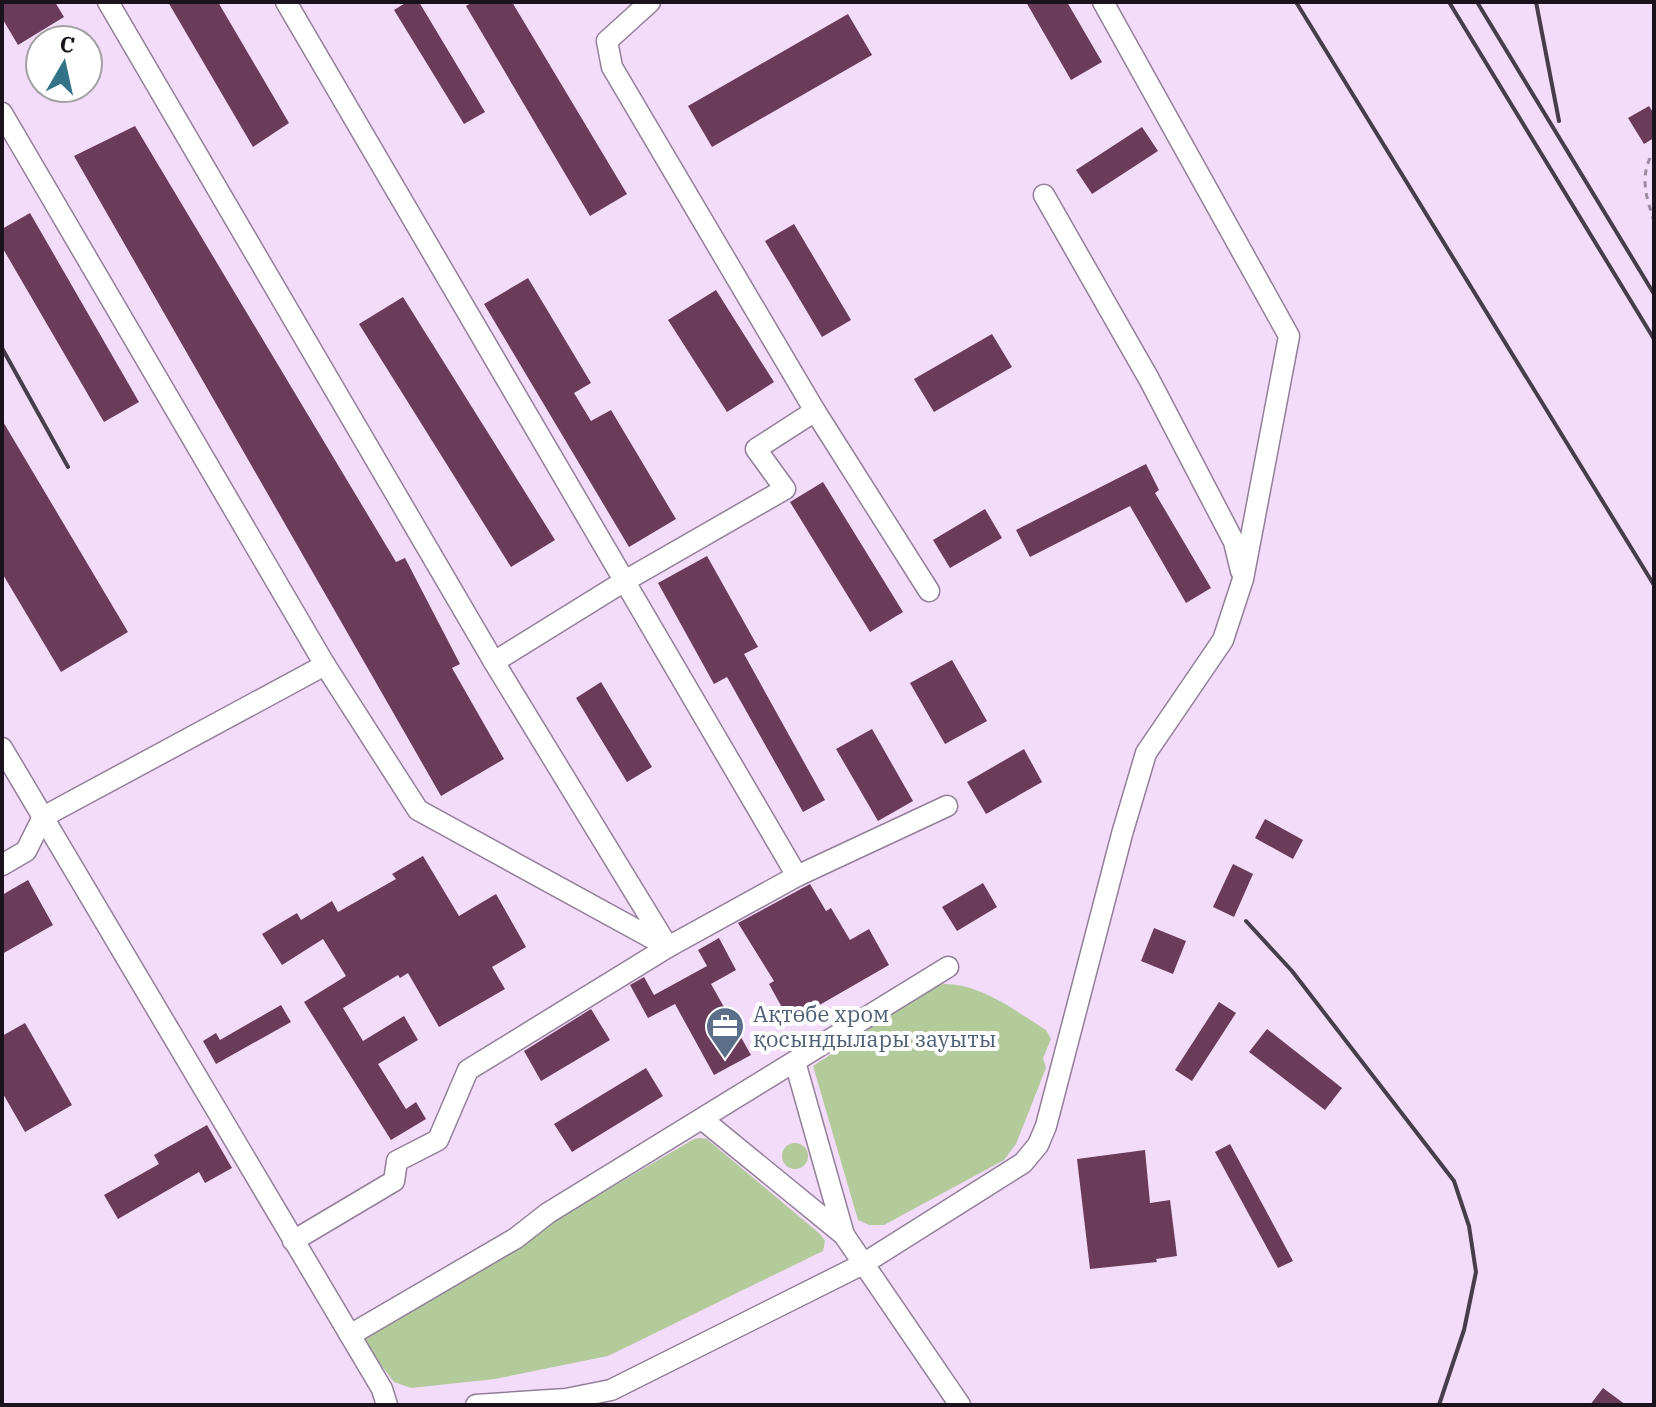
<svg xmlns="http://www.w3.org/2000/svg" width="1656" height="1407" font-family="'IBM Plex Serif',serif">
<rect width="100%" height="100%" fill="#f3dcfa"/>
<!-- green -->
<g fill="#b3ca9b">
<path d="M945 984C983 985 1014 1010 1046 1030L1051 1039 1043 1058 1046 1068 1016 1144 1004 1160 884 1225H869L858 1220 813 1066 937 985Z"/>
<polygon points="700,1138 707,1139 820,1234 825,1241 823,1251 608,1356 495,1379 411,1388 394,1382 372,1353 363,1333 694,1139"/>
<circle cx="795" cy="1156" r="13"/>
</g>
<!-- building -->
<g fill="#6b3b5a">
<polygon points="2,2 55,2 64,17 18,45 2,18"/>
<polygon points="168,2 218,2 289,123 253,147"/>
<polygon points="407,2 419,2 485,112 464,124 394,10"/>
<polygon points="473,2 512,2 627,194 590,216 466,6"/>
<polygon points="1026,2 1067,2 1102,62 1071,80"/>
<polygon points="848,14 872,55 712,147 688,106"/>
<polygon points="1649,106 1654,114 1654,138 1644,144 1628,118"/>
<polygon points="135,126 396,562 405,558 460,664 452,668 504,759 441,796 74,156"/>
<polygon points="1142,127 1158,151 1092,194 1076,170"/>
<polygon points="30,213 139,402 104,422 2,247 2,229"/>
<polygon points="794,224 851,320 822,337 765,241"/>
<polygon points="528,278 591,383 574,393 591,421 611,410 676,519 629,547 484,304"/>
<polygon points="716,290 774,382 727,412 668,320"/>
<polygon points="403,297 555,540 511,567 359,324"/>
<polygon points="992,334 1012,367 934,412 914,379"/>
<polygon points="2,420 128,632 61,672 2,573"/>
<polygon points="1146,464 1159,490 1155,493 1211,588 1186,603 1130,506 1030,557 1016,530"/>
<polygon points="823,482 903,612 870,632 790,502"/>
<polygon points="985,509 1002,538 950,568 933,540"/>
<polygon points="707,556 758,647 744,654 825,800 803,812 727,677 714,684 658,583"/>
<polygon points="952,660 987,721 945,744 910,683"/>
<polygon points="601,682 652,767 627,782 576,698"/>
<polygon points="872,729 913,801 878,821 836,749"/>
<polygon points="1024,749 1042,782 986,814 967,782"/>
<polygon points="1265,819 1303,840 1293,859 1255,838"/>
<polygon points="423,856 459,916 496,894 526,947 492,967 505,989 439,1027 408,973 400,978 398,975 343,1008 363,1041 404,1016 418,1040 378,1064 406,1109 416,1102 426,1119 391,1140 304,1002 346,976 323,939 282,965 262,934 297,913 301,920 332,901 338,912 396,879 392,874"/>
<polygon points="1233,864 1253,874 1234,917 1213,907"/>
<polygon points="28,880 53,925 2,954 2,895"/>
<polygon points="983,883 997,907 957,931 942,907"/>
<polygon points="810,884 826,911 831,908 850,940 869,929 889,965 790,1022 769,984 774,981 738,923"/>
<polygon points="1154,928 1186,941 1173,974 1141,961"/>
<polygon points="719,938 736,970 711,984 751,1055 714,1075 675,1004 648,1018 630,985 644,977 654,995 707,966 698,950"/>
<polygon points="1219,1002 1236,1013 1192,1081 1175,1070"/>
<polygon points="281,1005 291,1022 216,1064 203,1041 216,1033 220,1040"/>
<polygon points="591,1009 610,1040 541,1081 524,1051"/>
<polygon points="25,1023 72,1105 25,1132 2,1092 2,1036"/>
<polygon points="1267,1029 1342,1088 1325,1110 1249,1052"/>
<polygon points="646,1068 663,1096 572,1152 554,1124"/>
<polygon points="207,1125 232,1168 205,1183 199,1172 118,1219 104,1195 159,1164 154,1155"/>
<polygon points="1230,1144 1293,1261 1278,1268 1215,1152"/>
<polygon points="1145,1150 1150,1203 1170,1200 1177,1256 1156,1259 1157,1262 1090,1269 1077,1159"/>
<polygon points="1603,1388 1626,1405 1590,1405"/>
</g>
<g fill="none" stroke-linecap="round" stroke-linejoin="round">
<defs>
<g id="minor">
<polyline points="108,2 494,662"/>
<polyline points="2,113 325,665 418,810 668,947 797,876 286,2"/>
<polyline points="1044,195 1149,379 1234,542 1241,571"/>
<polyline points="815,411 929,591"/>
<polyline points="2,748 382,1389 387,1405"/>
<polyline points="2,865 26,851 43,817 325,665"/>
<polyline points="797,876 947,806"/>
<polyline points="702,1119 844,1235 795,1062"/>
<polyline points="844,1235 960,1405"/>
<polyline points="293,1241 394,1181 397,1161 438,1140 468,1070 668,947 494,662 623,582 785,489 756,449 815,411 612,67 607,41 650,2"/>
<polyline points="350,1335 516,1238 548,1213 948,967"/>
<polyline points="476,1405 566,1399 611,1390 863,1264 1023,1163 1038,1145 1046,1126 1122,834 1146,753 1223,640 1243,579 1289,336 1103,2"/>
</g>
</defs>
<!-- minor casing -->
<use href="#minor" stroke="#937f9a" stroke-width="23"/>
<!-- path -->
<path stroke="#9b8aa0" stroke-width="3" stroke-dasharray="6 6" stroke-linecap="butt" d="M1650 158C1640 180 1647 199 1654 221"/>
<!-- minor -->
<use href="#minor" stroke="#fff" stroke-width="20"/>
<!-- rail -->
<g stroke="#483d4b" stroke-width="4">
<polyline points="1296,2 1654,585"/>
<polyline points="1449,2 1654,339"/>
<polyline points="1477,2 1654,294"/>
<polyline points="1536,2 1559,121"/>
<polyline points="2,348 68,467"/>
<polyline points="1246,921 1292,971 1454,1181 1469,1226 1476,1272 1464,1330 1439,1405"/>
</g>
</g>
<!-- icons -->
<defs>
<symbol id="office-pin" viewBox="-11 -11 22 30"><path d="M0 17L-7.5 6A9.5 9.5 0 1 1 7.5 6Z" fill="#5c6f8a" stroke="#fff"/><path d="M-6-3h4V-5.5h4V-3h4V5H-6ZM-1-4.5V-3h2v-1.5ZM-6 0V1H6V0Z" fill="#fff"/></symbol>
</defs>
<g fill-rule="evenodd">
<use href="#office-pin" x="703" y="1004" width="44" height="60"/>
</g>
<g text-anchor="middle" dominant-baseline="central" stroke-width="8" stroke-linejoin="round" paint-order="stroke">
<!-- service labels -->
<g font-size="22" fill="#4e5e75" stroke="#fff" text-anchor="start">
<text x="753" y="1013">Ақтөбе хром<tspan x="753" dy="25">қосындылары зауыты</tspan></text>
</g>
</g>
<!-- border -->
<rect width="1656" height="1407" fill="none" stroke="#1a121c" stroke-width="8"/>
<!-- north arrow -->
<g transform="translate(64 64) rotate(9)"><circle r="38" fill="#ffffff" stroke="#a3a0a4" stroke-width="2"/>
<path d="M0-6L14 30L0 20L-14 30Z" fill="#347288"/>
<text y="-12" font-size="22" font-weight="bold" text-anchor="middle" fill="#1a121c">С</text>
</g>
</svg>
